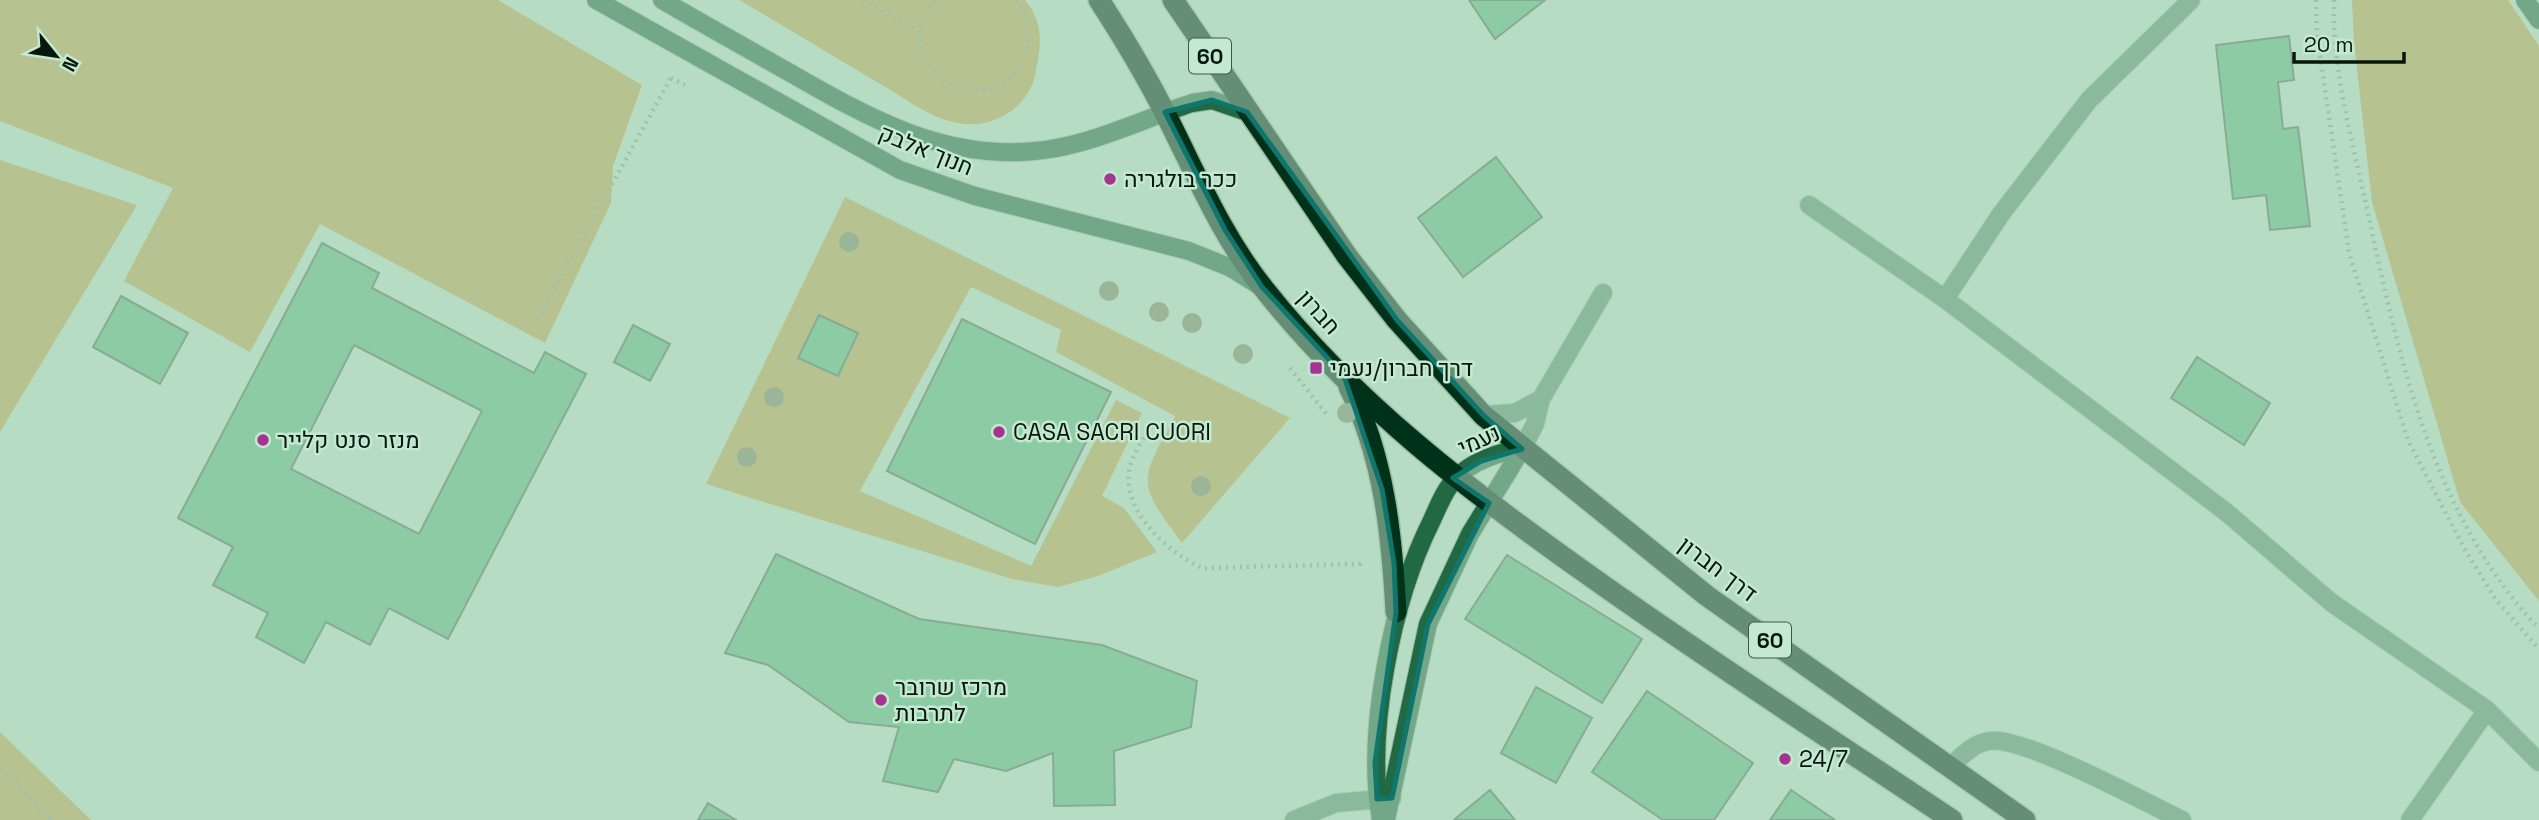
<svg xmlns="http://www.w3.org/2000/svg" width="2539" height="820" font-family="'Space Grotesk',Heebo,sans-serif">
<rect width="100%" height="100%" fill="#b6dcc3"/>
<!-- green -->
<g fill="#b7a455">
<polygon points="0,0 498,0 642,85 613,166 611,203 545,343 320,224 250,352 124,281 173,188 0,121"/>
<path d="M739 0H1025C1045 24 1041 47 1035 75 1028 109 991 130 958 123 929 118 902 96 877 82 831 55 785 27 739 0Z"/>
<polygon points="2352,0 2508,0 2539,46 2539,601 2460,502 2372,202 2354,43"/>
<polygon points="0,160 137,205 0,432"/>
<path d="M845 197 1290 418 1182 543C1170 525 1144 498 1148 475 1151 456 1167 433 1175 416L1056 352 1061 330 971 287 860 491 1031 566 1116 400 1142 413 1102 496 1124 508 1157 552 1098 576 1058 587 1012 579 706 484Z"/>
<polygon points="0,732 91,820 0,820"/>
</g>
<!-- building -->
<g fill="#5bb581" stroke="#4e715a" stroke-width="2" fill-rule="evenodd">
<polygon points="1469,0 1545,0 1495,39"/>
<polygon points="2289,36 2294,80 2278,82 2283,129 2298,127 2310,226 2270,230 2266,195 2233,199 2216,45"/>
<polygon points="1496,157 1542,217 1463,277 1418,218"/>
<path d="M322 243 379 273 372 288 534 373 545 352 586 374 448 639 389 608 370 645 326 622 304 663 256 637 268 613 213 585 233 547 178 518ZM354 345 482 411 419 534 291 469Z"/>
<polygon points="121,296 188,333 160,384 93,347"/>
<polygon points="819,315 858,333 838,376 798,358"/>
<polygon points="962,319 1111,392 1035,544 887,471"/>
<polygon points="633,325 670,344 650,381 614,362"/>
<polygon points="2197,357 2270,403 2244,445 2171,398"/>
<polygon points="776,554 919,619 1102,645 1197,681 1191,727 1114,751 1115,805 1054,806 1053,753 1006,771 954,759 938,792 883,781 899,727 849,722 768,665 725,653"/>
<polygon points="1507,555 1642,639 1602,703 1465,619"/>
<polygon points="1536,687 1592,718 1556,783 1501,753"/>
<polygon points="1647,691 1753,763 1714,820 1663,820 1592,772"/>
<polygon points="1490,790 1515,820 1454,820 1462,813"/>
<polygon points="1791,790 1835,820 1770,820"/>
<polygon points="708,803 736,820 698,820"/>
</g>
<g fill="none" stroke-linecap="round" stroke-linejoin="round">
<defs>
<g id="lane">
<polyline points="1809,205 1945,299 2226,512 2332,603 2487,710 2539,762"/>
<polyline points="1945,299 2001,214 2089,100 2191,0"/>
<polyline points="1483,415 1515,413 1541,399"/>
<polyline points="1522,449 1535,424 1541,399 1603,293"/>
<path d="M1950 767C1962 756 1972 744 1989 741 2022 735 2146 803 2182 820"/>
<polyline points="2410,820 2487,710"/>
</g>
<polyline id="street" points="1294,820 1336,803 1392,798"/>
<g id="secondary">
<polyline points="596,0 900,170 975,196 1189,251 1231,268 1260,286"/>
<path d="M662 0C705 25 748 49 792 74 869 118 943 160 1035 151 1090 146 1140 120 1192 103L1212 100 1247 112"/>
<polyline points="2525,0 2539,20"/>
<path d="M1381 820C1365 732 1392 600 1432 520 1438 507 1445 489 1455 479 1472 461 1499 452 1522 449"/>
<polyline points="1386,820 1428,624 1470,534 1522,449"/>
</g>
<g id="highway">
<path d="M1099 0C1123 37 1146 75 1166 115 1196 174 1222 237 1264 289 1355 404 1471 492 1590 576 1709 661 1831 739 1952 820"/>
<polyline points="1173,0 1347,256 1397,320 1483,415 1707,596 2025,820"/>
<path d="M1349 387C1384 456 1392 537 1396 612"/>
</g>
</defs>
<!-- lane casing -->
<use href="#lane" stroke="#97b8a2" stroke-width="20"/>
<!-- street casing -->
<use href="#street" stroke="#97b8a2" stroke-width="20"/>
<!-- secondary casing -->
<use href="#secondary" stroke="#97b8a2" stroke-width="20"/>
<!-- highway casing -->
<use href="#highway" stroke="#97b8a2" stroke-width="24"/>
<!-- path -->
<g stroke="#819f8b" stroke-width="4.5" stroke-dasharray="2 5" stroke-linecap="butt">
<polyline points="863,0 919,32"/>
<path d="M933 0C879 81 1008 131 1027 46 1031 30 1025 12 1015 0"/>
<polyline points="2316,0 2317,34 2349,253 2408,440 2464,548 2496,600 2539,649"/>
<path d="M2334 0C2332 65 2350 132 2364 195 2397 348 2428 510 2539 629"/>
<polyline points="671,78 685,85"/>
<polyline points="537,319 672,76"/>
<polyline points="1290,368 1328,416"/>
<path d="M1151 426C1144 438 1134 452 1130 466 1120 510 1167 552 1202 568L1360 564V558"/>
<polyline points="0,768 52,820"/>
</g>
<!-- lane -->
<use href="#lane" stroke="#568e6c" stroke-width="18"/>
<!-- street -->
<use href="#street" stroke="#568e6c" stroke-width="18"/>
<!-- secondary -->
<use href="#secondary" stroke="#206942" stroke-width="18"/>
<!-- highway -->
<use href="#highway" stroke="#003219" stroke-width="21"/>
</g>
<!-- trees -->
<g fill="#7a8665">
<circle cx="849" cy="242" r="10"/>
<circle cx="1109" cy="291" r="10"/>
<circle cx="1159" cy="312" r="10"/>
<circle cx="1192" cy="323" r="10"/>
<circle cx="1243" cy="354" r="10"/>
<circle cx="774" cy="397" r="10"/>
<circle cx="1347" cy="413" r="10"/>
<circle cx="747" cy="457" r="10"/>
<circle cx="1201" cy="486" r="10"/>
</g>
<!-- marked area -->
<path d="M0 0H2539V820H0ZM1212 100 1247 112 1397 320 1483 415 1522 449 1481 461 1453 478 1489 503 1428 624 1392 798 1377 799 1375 762 1396 612 1394 563 1382 489 1344 376 1262 287 1225 230 1165 112Z" fill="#b6dcc3" fill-opacity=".55" fill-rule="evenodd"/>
<path fill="none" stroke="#0f766e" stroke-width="5" stroke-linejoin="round" d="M1212 100 1247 112 1397 320 1483 415 1522 449 1481 461 1453 478 1489 503 1428 624 1392 798 1377 799 1375 762 1396 612 1394 563 1382 489 1344 376 1262 287 1225 230 1165 112Z"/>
<!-- markers -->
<g fill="#a53390" stroke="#c3e9d0" stroke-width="2.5">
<circle cx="1110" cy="179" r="7"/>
<rect x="1309" y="361" width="14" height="14" rx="3.5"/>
<circle cx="999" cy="432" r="7"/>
<circle cx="263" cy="440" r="7"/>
<circle cx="881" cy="700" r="7"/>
<circle cx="1785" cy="759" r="7"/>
</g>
<g text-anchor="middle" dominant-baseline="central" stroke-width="5" stroke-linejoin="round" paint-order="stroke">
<!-- shield labels -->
<g fill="#c3e9d0" stroke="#405548" stroke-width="2">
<rect x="1189" y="38.5" width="42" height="35" rx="5"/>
<rect x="1749" y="622.5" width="42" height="35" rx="5"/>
</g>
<g font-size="21" font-weight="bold" fill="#08160d">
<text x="1210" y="56">60</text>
<text x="1770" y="640">60</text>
</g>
<!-- street labels -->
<g font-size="23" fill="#08160d" stroke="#c3e9d0">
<text transform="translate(926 150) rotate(22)">חנוך אלבק</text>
<text transform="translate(1319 312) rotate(48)">חברון</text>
<text transform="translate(1479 440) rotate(-24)">נעמי</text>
<text transform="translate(1718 569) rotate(37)">דרך חברון</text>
</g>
<!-- poi labels -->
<g font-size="23" fill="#08160d" stroke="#c3e9d0" text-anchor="start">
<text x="1124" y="179">ככר בולגריה</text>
<text x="1330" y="368">דרך חברון/נעמי</text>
<text x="1013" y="432">CASA SACRI CUORI</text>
<text x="277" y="440">מנזר סנט קלייר</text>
<text x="895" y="687">מרכז שרובר<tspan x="895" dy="26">לתרבות</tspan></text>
<text x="1799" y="759">24/7</text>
</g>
</g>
<!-- north arrow -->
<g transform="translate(56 56) rotate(120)" stroke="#c3e9d0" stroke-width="5" paint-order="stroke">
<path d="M0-5L12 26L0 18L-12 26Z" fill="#08160d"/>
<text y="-10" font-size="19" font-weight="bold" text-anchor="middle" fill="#08160d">N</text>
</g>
<!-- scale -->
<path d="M2294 52v10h110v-10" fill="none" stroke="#08160d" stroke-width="3.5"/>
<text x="2304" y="52" font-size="21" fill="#08160d" stroke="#c3e9d0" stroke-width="5" paint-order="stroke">20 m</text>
</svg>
